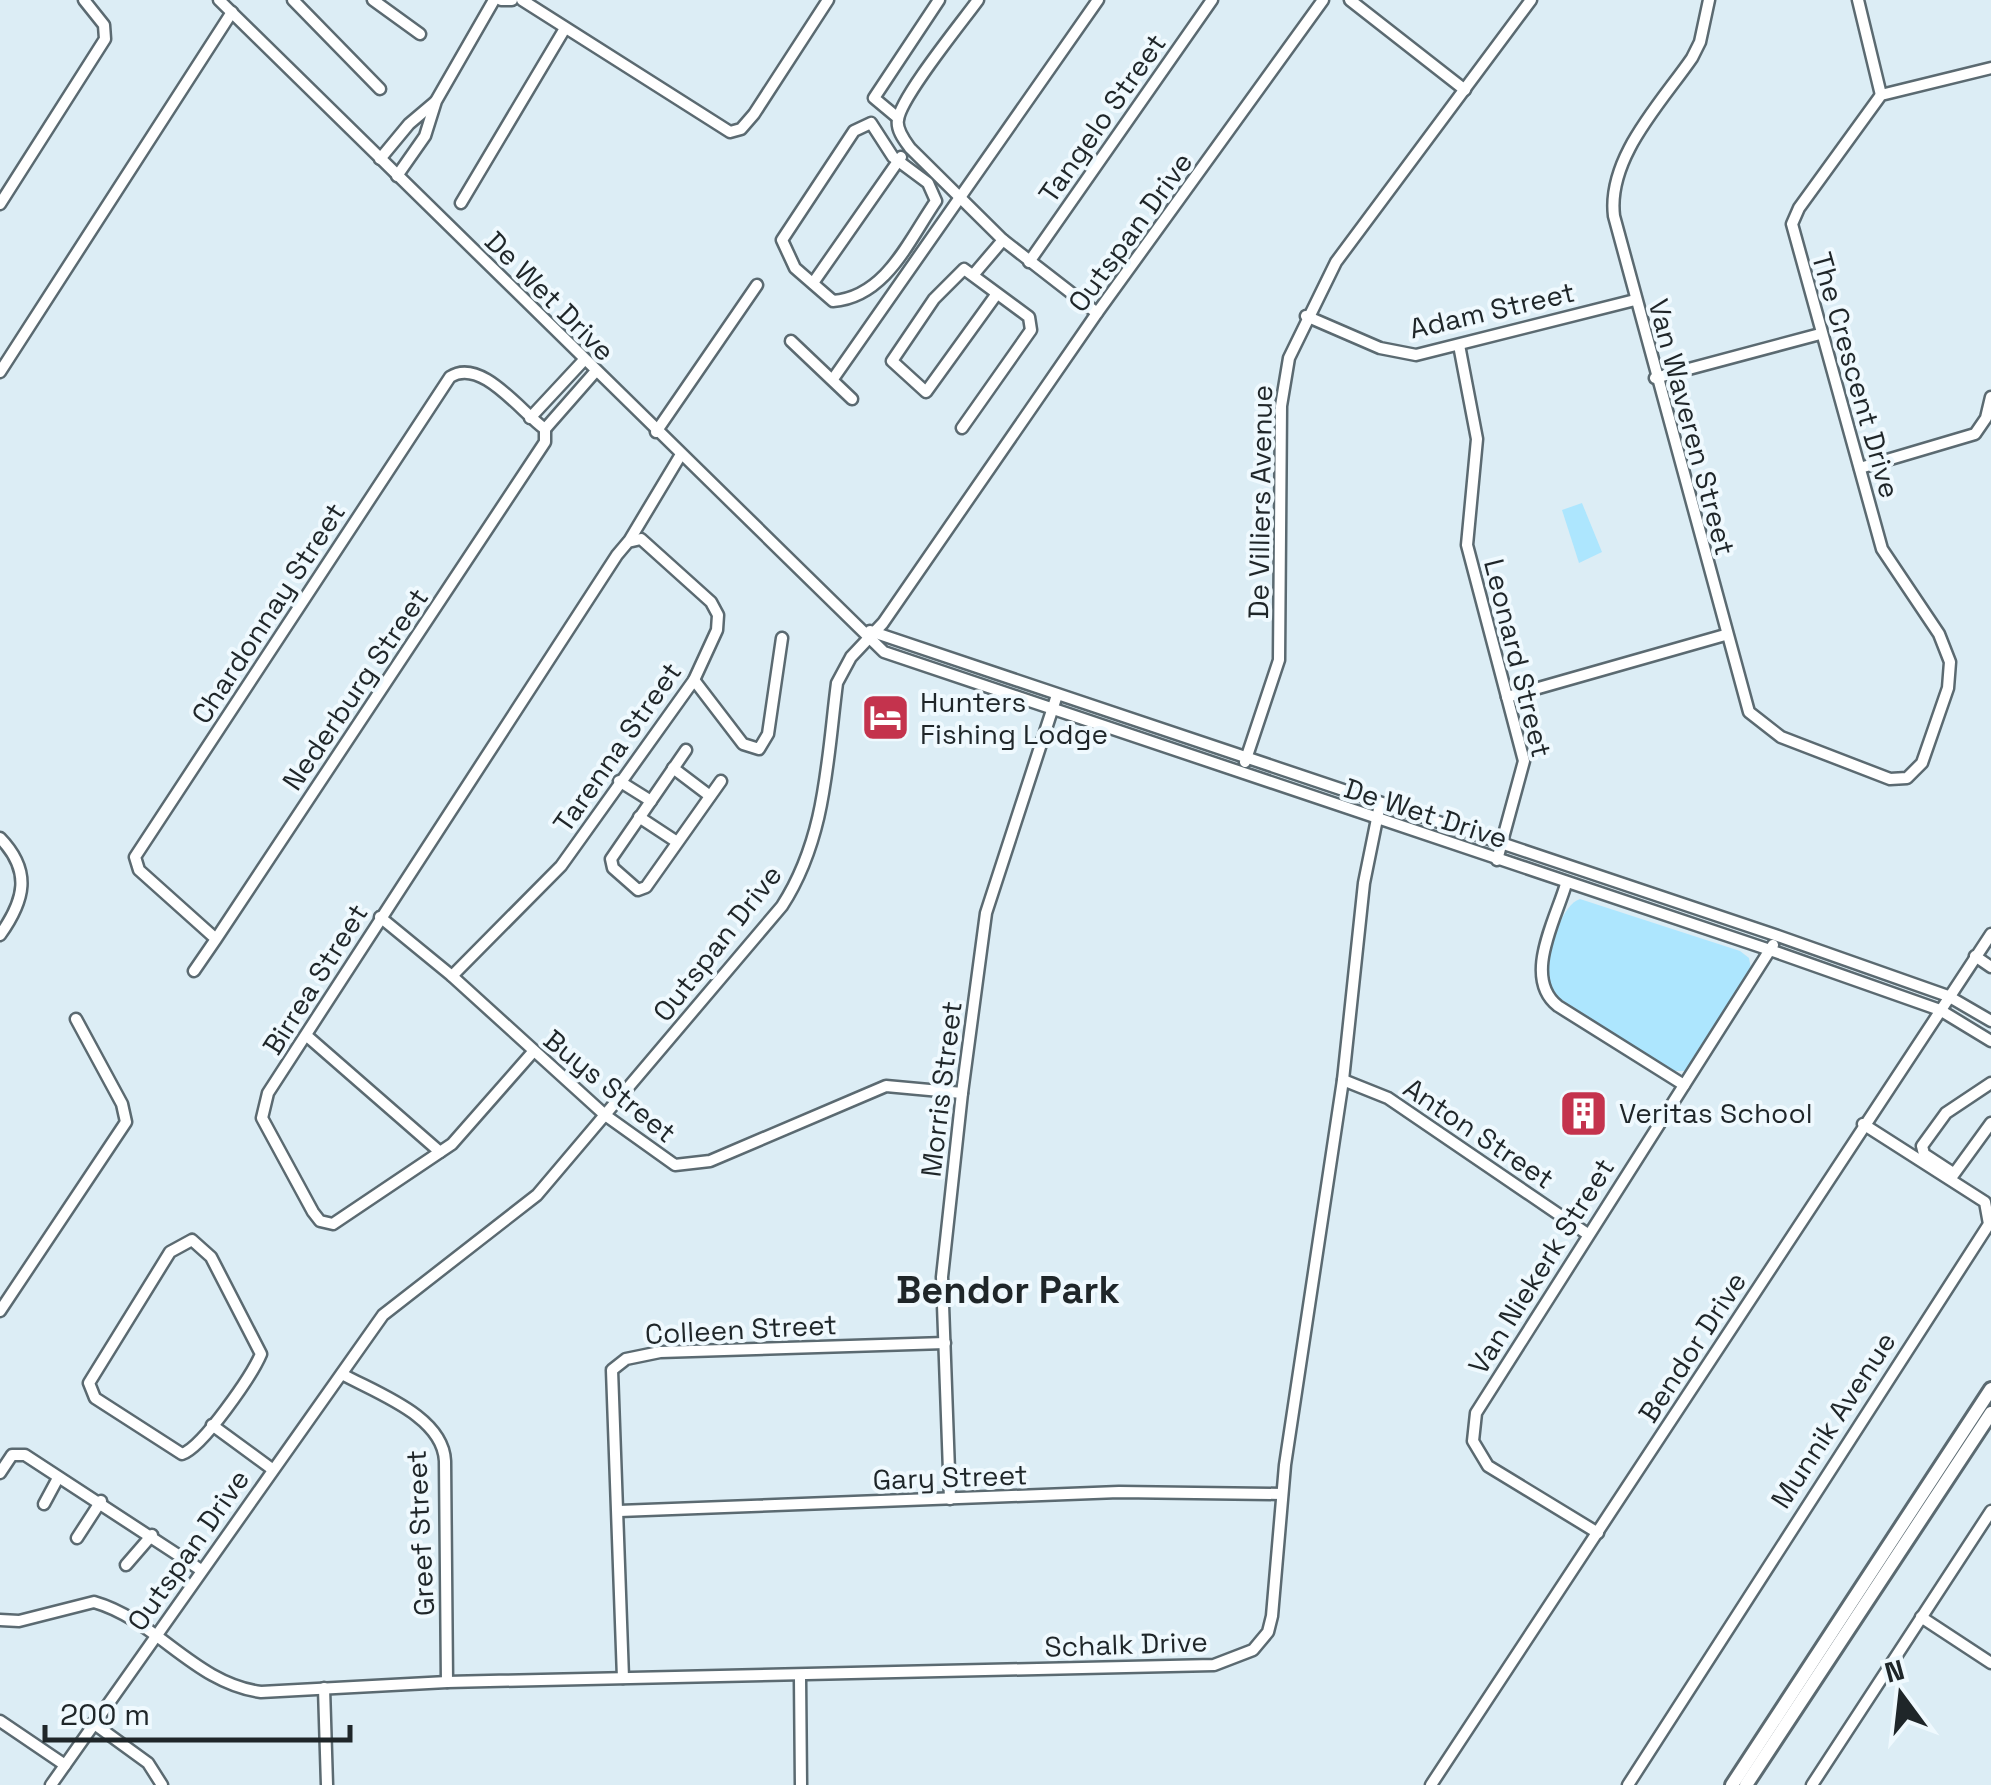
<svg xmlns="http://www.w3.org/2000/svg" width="1991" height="1785" font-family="'Space Grotesk',sans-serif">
<rect width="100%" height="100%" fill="#dcedf5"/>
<!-- green -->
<g fill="#ade6fe">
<polygon points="1582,503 1602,552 1579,563 1562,510"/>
<path d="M1580 899 1740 951 1749 958 1752 974 1689 1071H1671L1553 994C1541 974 1557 906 1580 899Z"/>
</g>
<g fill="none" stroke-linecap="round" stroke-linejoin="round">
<defs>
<g id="minor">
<polyline points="219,0 884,652 1770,950 1940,1010 1991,1041"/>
<polyline points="293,0 380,89"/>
<polyline points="373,0 420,34"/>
<polyline points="501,0 512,0"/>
<polyline points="522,0 730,132 741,129 754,114 828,0"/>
<path d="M978 0C962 22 900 98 898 120 896 130 905 141 910 148L1003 240 1097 313"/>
<polyline points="1350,0 1465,90"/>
<path d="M1709 0 1700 42 1692 58C1661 103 1607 158 1614 216L1749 712 1781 737 1890 779 1907 778 1922 763 1948 688 1950 662 1939 634 1882 549 1792 224 1799 208 1881 95 1991 68"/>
<polyline points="1858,0 1881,95"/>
<polyline points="898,118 874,98 939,0"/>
<path d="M871 123 893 157 928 183 936 201C909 240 886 297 833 301L795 268 782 240 854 131Z"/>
<polyline points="380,159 409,124 435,102"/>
<polyline points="397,176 425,136 436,101 494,0"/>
<polyline points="461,203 564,30"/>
<polyline points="0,204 105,39 104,25 84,0"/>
<polyline points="1029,262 1212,0"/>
<polyline points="974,274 1003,240"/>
<polyline points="813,283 901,157"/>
<polyline points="1306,316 1380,348 1416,355 1635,300"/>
<polyline points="791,341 852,399"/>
<polyline points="1459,345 1477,439 1467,545 1524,761 1497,860"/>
<polyline points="0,372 232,12"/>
<polyline points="1655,378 1820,334"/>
<polyline points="833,379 1098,0"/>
<polyline points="530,418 584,360"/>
<polyline points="962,428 1031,330 1029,317 964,269 934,299 892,361 926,392 996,295"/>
<polyline points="545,429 595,372"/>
<polyline points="656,432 757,285"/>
<polyline points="1860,468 1975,434 1986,418 1991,397"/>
<polyline points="629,541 680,456"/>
<polyline points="870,631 1778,936 1948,996 1991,1021"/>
<polyline points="694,680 743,744 759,749 768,734 782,638"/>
<polyline points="1507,697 1725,635"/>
<polyline points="686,750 611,859 613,868 638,890 646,887 721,781"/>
<polyline points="1245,762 1279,660 1281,406 1289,358 1336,262 1531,0"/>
<polyline points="673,768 710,796"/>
<polyline points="619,781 651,801"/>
<polyline points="639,817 677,842"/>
<path d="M0 838C32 871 25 900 0 935"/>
<path d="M1566 884C1556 919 1522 978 1558 1006L1684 1085"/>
<polyline points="380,917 452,976 605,1115 675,1165 710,1161 886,1086 962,1093"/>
<polyline points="1975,956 1991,967"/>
<path d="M194 971 216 939 545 442V429C520 411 481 357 450 377L135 857 139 870 216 939"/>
<polyline points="452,976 561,866 694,680 717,630 718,615 711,602 641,539 628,542 617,555 268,1093 262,1118 313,1212 320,1221 333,1224 452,1144 532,1053"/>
<polyline points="307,1036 440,1152"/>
<polyline points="1343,1080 1388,1098 1586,1233"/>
<polyline points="1953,1173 1924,1154 1922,1146 1946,1113 1991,1083"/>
<polyline points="1951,1178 1991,1123"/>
<path d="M192 1240 211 1257 261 1354C252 1375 203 1447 182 1454L95 1398 89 1383 170 1252Z"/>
<polyline points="0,1311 126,1122 122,1104 76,1019"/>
<path d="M342 1374C376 1393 443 1416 445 1461L447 1682"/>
<polyline points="212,1425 272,1469"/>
<polyline points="0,1473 12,1455 25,1455 201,1570"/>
<polyline points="950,1499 942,1277 962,1093 986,913 1057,695"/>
<polyline points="44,1504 58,1478"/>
<polyline points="619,1511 1119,1492 1282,1494"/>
<polyline points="1598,1533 1488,1466 1473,1441 1476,1413 1773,945"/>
<polyline points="77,1538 101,1501"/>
<polyline points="126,1565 152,1535"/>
<polyline points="1921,1617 1991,1663"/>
<path d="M0 1620 19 1621 94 1602C157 1620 194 1683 261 1692L447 1682 1214 1665 1253 1650 1268 1632 1272 1616 1285 1465 1343 1080 1364 883 1380 804"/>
<polyline points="623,1678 612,1370 626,1359 660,1352 945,1343"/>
<polyline points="800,1678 801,1785"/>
<polyline points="324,1688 327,1785"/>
<polyline points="0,1721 65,1765"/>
<polyline points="93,1723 148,1763 162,1785"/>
<path d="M51 1785 383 1315 537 1195 782 906C826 838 827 761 837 683L851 657 883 623 1097 313 1323 0"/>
<polyline points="1431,1785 1991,934"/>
<polyline points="1628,1785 1989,1224 1985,1202 1863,1124"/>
<polyline points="1812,1785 1991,1511"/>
</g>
<g id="major">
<polyline points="1732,1785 1991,1389"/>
<polyline points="1746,1785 1991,1413"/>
</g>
</defs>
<!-- minor casing -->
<use href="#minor" stroke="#5b6a71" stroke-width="15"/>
<!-- major casing -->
<use href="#major" stroke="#5b6a71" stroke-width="18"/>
<!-- minor -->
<use href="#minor" stroke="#fff" stroke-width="10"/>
<!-- major -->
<use href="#major" stroke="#fff" stroke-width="12"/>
</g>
<!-- icons -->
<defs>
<symbol id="hotel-square" viewBox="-11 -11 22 22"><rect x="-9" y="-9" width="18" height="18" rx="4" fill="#c4334d" stroke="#eff9fe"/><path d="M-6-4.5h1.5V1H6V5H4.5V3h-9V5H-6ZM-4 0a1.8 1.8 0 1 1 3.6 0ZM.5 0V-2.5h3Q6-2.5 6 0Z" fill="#fff"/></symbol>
<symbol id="building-square" viewBox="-11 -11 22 22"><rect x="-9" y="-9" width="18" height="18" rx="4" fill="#c4334d" stroke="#eff9fe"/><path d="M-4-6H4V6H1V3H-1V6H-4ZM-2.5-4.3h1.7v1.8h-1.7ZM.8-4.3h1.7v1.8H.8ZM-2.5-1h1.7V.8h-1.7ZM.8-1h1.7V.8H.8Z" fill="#fff"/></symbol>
</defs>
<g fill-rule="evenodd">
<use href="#hotel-square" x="858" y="690" width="55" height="55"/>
<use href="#building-square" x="1556" y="1086" width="55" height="55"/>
</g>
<g text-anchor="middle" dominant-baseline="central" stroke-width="8" stroke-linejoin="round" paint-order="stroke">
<!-- street labels -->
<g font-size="28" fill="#1f2629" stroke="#eff9fe">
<text transform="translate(1102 118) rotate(-55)">Tangelo Street</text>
<text transform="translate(1130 232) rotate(-54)">Outspan Drive</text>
<text transform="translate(550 296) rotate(45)">De Wet Drive</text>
<text transform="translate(1492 310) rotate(-13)">Adam Street</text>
<text transform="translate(1856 375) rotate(74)">The Crescent Drive</text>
<text transform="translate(1692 427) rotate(75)">Van Waveren Street</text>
<text transform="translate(1260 502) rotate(-89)">De Villiers Avenue</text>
<text transform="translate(268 613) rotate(-57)">Chardonnay Street</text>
<text transform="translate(1518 658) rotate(76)">Leonard Street</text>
<text transform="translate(355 689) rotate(-56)">Nederburg Street</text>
<text transform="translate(617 747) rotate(-55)">Tarenna Street</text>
<text transform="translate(1426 813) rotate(18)">De Wet Drive</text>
<text transform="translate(717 943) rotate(-52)">Outspan Drive</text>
<text transform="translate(315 979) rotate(-58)">Birrea Street</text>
<text transform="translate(610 1086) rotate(39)">Buys Street</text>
<text transform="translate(941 1089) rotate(-83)">Morris Street</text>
<text transform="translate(1479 1133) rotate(34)">Anton Street</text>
<text transform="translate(1541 1266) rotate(-58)">Van Niekerk Street</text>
<text transform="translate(741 1329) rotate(-3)">Colleen Street</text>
<text transform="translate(1692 1347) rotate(-57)">Bendor Drive</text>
<text transform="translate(1833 1420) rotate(-57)">Munnik Avenue</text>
<text transform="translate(950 1477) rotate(-2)">Gary Street</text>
<text transform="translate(420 1533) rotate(-93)">Greef Street</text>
<text transform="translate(188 1550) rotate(-55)">Outspan Drive</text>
<text transform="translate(1126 1644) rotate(-2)">Schalk Drive</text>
</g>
<!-- poi labels -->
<g font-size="28" fill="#1f2629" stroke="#eff9fe" text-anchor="start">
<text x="920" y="702">Hunters<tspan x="920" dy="32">Fishing Lodge</tspan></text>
<text x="1619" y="1113">Veritas School</text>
</g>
<!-- district labels -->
<g font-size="38" font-weight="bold" fill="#1f2629" stroke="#eff9fe">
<text x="1008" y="1290">Bendor Park</text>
</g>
</g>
<!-- north arrow -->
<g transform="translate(1901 1695) rotate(345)" stroke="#eff9fe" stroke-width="8" paint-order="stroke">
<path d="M0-8L18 38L0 25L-18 38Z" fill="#1f2629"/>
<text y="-15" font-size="28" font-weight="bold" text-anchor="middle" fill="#1f2629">N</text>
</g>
<!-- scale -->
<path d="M45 1725v15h305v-15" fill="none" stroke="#1f2629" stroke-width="5"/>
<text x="60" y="1725" font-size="30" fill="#1f2629" stroke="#eff9fe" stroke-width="8" paint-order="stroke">200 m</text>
</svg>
